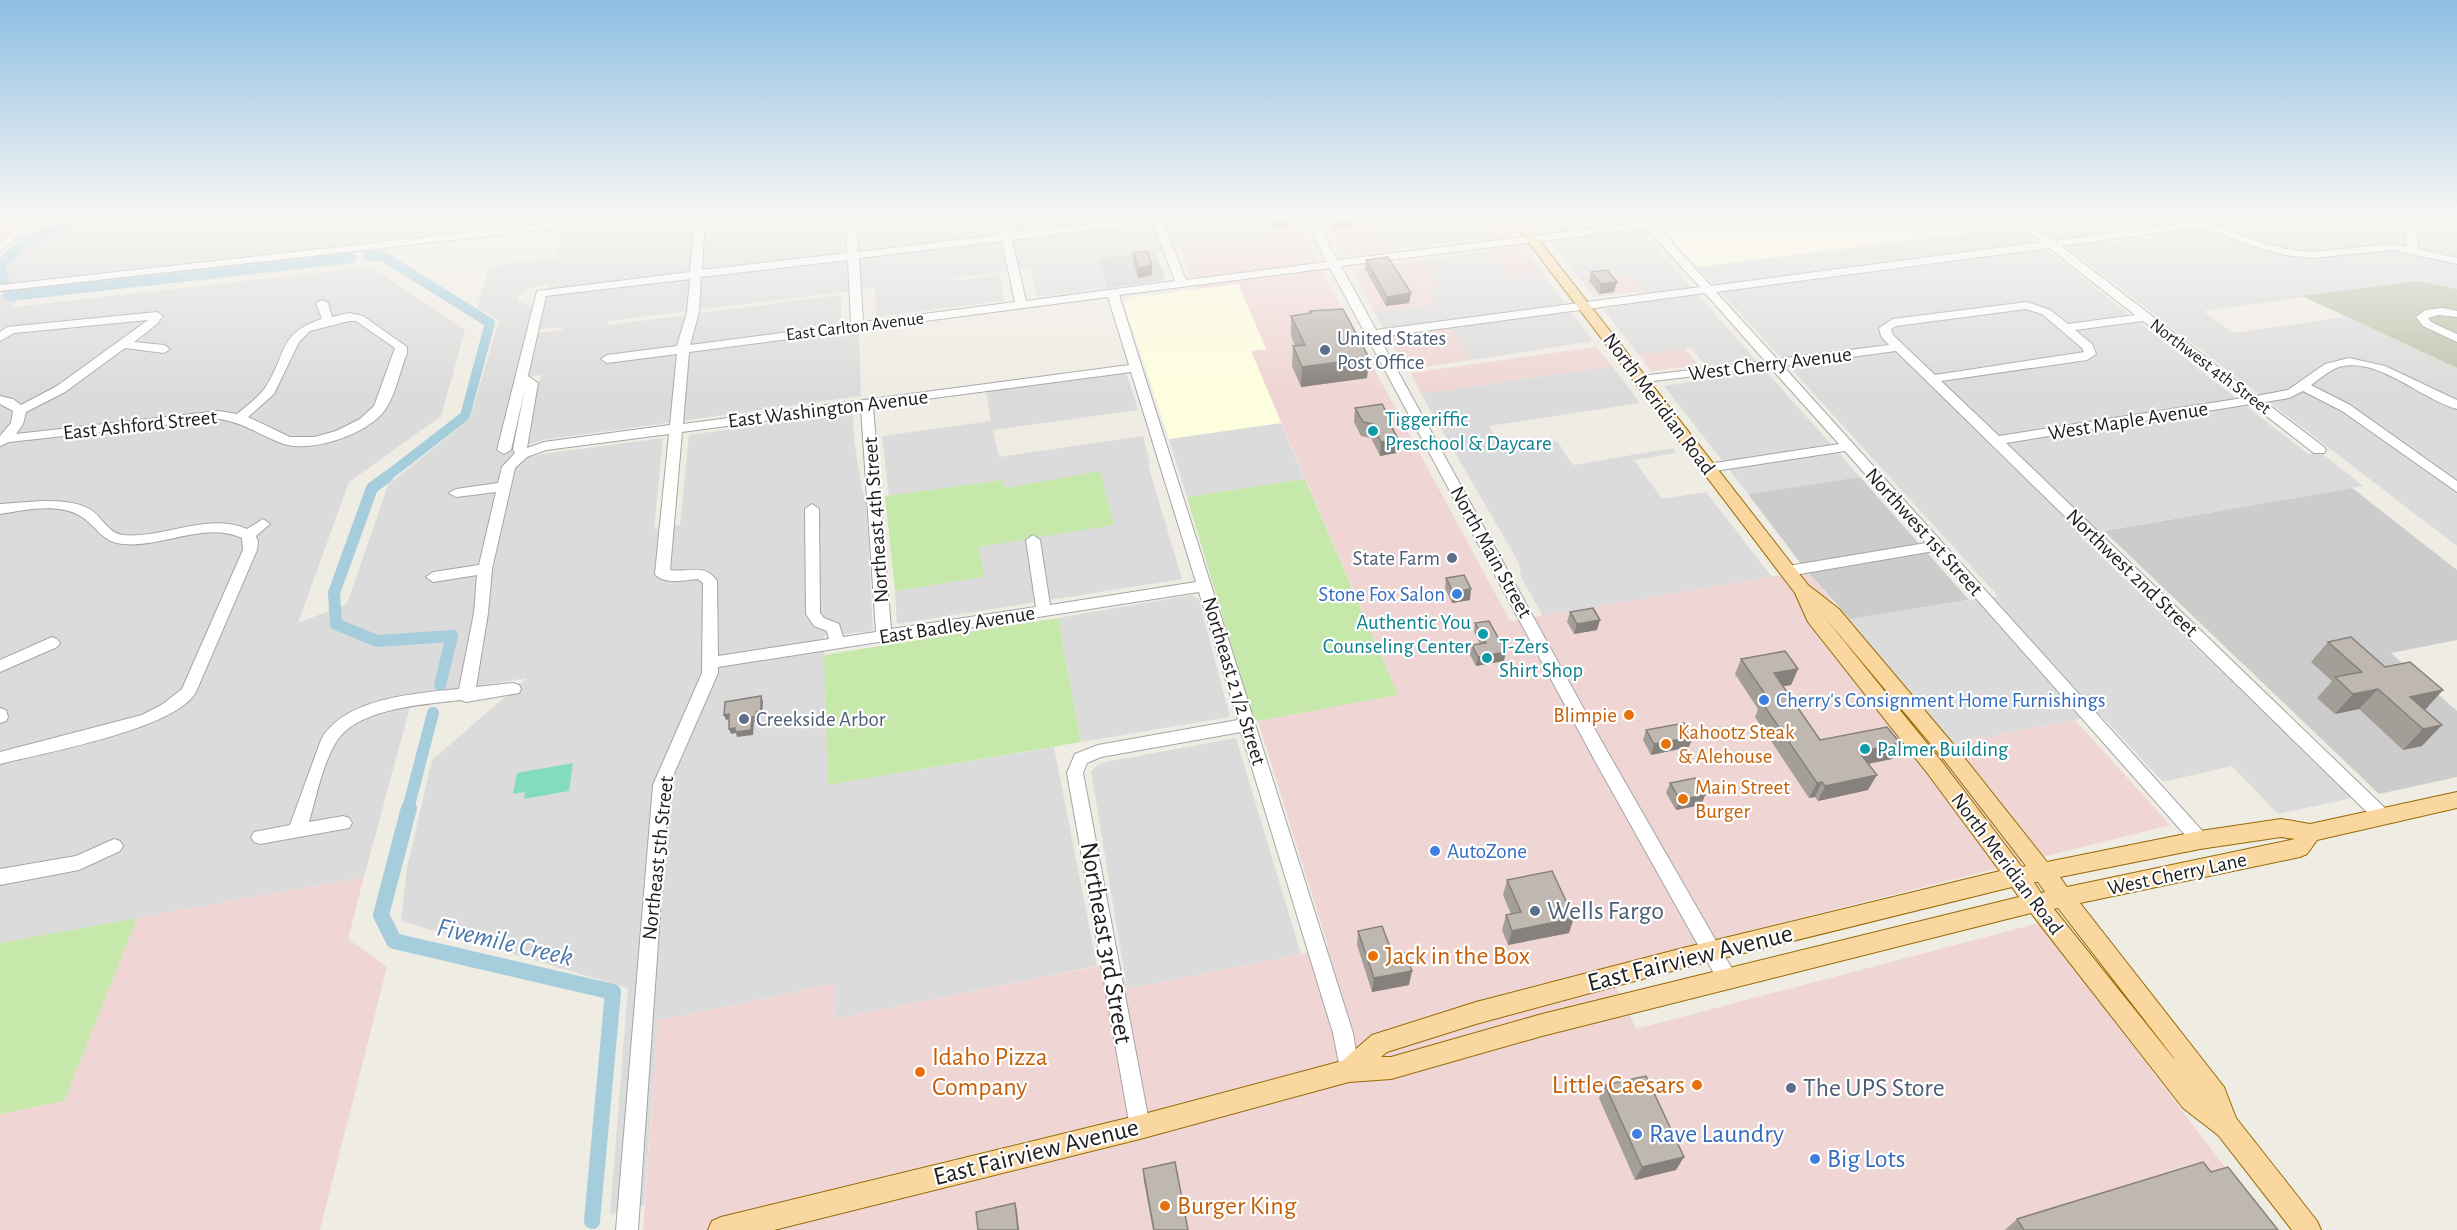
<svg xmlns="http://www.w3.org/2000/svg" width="2457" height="1230" font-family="'Alegreya Sans',sans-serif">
<rect width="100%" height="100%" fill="#efece4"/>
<!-- residential -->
<g fill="#dcdbdb" fill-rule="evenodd">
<polygon points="40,218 571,218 0,284 0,268"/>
<polygon points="691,218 1267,218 1276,237 1099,259 1108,288 1037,297 1031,268 954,278 955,281 1000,275 1004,301 876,317 875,288 608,321 608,325 841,295 841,337 859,334 861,396 543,440 523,446 541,375 527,376 537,333 562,330 562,327 540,329 550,284 527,288 518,297 518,301 533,307 496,452 510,450 532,457 542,454 663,438 654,529 680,525 689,435 853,412 854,440 862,490 866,498 873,631 824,636 828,785 1054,747 1097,966 835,1019 832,984 667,1019 658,1019 644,1206 610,1214 628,988 401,921 407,868 432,760 527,678 413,696 364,877 0,943 0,295 22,292 13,307 371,267 465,330 441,416 349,482 298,623 347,604 388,485 470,419 499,320 477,308 490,266 556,258 562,232"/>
<polygon points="1383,218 1479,218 1493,237 1386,251 1372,228 1387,226"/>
<polygon points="1531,218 1582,218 1598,238 1643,233 1860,477 1748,494 1664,386 1716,378 1691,348 1639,355 1603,309 1652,301 1630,276 1582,282"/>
<polygon points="1954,218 2005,218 2308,454 2320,452 2363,486 2079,535 2353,798 2278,814 2232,766 2163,782 2101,715 1953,743 1850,619 1998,596 1794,372 1795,369 1851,361 1839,349 1784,357 1779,356 1698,267 1971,233"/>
<path d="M2029 218H2457V289L2418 281 2203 311 2234 333 2346 317 2457 368V546ZM2140 226 2157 237 2111 243 2096 232Z"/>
<polygon points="1491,251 1509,275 1541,271 1593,341 1472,360 1451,329 1389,338 1374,312 1436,304 1428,290 1440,288 1422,260"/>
<polygon points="1612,366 1640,403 1489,426 1502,448 1557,441 1573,465 1673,448 1676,453 1634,460 1662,499 1706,492 1772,577 1543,616 1521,577 1519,563 1421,394"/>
<polygon points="1126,372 1138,410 993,430 999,457 1143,436 1150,464 1148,465 1182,579 897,624 895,591 983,577 979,547 1114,524 1100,472 1005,488 1003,480 889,496 882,436 991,421 986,391"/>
<polygon points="1281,423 1305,479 1187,497 1169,439"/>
<polygon points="1192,595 1199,600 1230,717 1081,742 1058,618"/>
<polygon points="1236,738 1301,954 1127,989 1091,771 1100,763"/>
</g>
<!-- commercial -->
<g fill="#efd6d4">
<polygon points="1267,218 1293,218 1510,621 1772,577 1805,569 1953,743 2075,720 2170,825 1607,967 1636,1029 2039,923 2273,1230 643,1230 658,1019 667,1019 833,984 835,1019 1120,962 1127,989 1301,954 1328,946 1258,721 1398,695 1251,351 1266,348 1238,284 1197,289 1180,248 1276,237"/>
<polygon points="1322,218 1383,218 1388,226 1372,228 1386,251 1346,256"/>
<polygon points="1479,218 1501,218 1541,271 1509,275 1482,239 1493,237"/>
<polygon points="1422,260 1440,288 1429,290 1437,304 1374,312 1353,269"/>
<polygon points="1630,276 1643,291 1594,297 1582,282"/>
<polygon points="1451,329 1472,360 1407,369 1389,338"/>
<polygon points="1596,347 1612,366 1421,394 1411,373"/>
<polygon points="1685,349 1698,365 1651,371 1639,355"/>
<polygon points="364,877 348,939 387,967 320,1230 0,1230 0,1114 64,1101 137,918"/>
</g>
<!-- industrial -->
<polygon fill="#e8d6e4" points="0,218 29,218 20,229 0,245"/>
<!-- education -->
<g fill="#fdfede">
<polygon points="1582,218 1954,218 1972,232 1698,267 1653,219 1589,226"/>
<polygon points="1238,284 1266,349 1251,351 1281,423 1169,439 1124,303 1131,298"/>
</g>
<!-- religious -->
<g fill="#ccc">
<polygon points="1155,251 1165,278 1161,281 1108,288 1099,259"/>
<polygon points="1860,477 1969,600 1850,619 1805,569 1748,494"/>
<polygon points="2352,488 2457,570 2457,640 2391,653 2457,711 2457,777 2379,794 2104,531"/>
</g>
<!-- construction -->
<polygon fill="#c2c3b0" points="2418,281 2457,289 2457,368 2302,296"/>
<!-- grass -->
<g fill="#c6e8ab">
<polygon points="1100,471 1114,525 979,547 984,577 895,591 885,496 1003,480 1005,488"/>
<polygon points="1305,479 1398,695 1258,721 1253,719 1187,497"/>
<polygon points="1058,618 1081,742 828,785 824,655"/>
<polygon points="137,918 64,1101 0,1114 0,943"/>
</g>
<!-- pitch -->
<polygon fill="#84dcbe" points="573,763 569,791 524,799 525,792 513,794 517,773"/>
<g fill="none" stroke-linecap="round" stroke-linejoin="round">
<!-- canal-far2 -->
<g stroke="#a6cddc" stroke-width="10">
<polyline points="368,256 381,255 490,323 465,416 385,478"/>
<polyline points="4,280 0,265 25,242 84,218"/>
<polyline points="8,294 10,296 352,258"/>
</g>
<!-- canal-far1 -->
<g stroke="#a6cddc" stroke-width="12">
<polyline points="387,477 372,488 334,593 336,624 377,641 452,636 440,685"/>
<polyline points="408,809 433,713"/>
</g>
<!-- canal -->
<polyline stroke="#a6cddc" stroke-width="16" points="409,808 381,915 394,941 613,992 592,1221"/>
<defs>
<g id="minor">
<polygon points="30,218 41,218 0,251 0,242"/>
<polygon points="596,218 627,218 622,221 0,291 0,285"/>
<path d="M695 218H705L702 270 847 253 846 218H856L858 252 1000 235 997 218H1007L1011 233 1143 218H1172L1171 220 1163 222 1186 280 1327 262 1304 218H1314L1337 260 1647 222 1656 225 1711 286 2042 242 2012 218H2023L2053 241 2204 221 2253 240 2286 249 2312 252 2393 244 2407 247 2406 229 2395 218H2406L2416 228 2418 249 2457 258V264L2393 250 2312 258 2285 255 2245 244 2203 227 2061 246 2256 396 2288 390 2325 364 2349 358 2385 366 2457 400V409C2422 400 2378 356 2339 367 2329 370 2320 379 2311 385L2350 405 2457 481V492L2342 411 2303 391 2289 398 2265 402 2324 447 2326 450 2324 453H2314L2251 404 2006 443 2389 812 2392 817 2389 822 2383 824 2377 822 1896 351 1783 366 2206 835 2209 840 2206 845 2200 847 2194 845 1934 551 1788 576 1783 575 1781 571 1783 567 1788 566 1926 543 1845 451 1708 472 1703 471 1701 468 1703 465 1708 464 1839 444 1770 367 1637 383 1635 380 1641 376 1765 361 1705 293 1379 337 1607 751 1735 974 1738 980 1735 986 1728 989 1721 986 1595 761 1330 268 1119 295 1353 1033 1359 1071 1356 1078 1349 1081 1342 1078 1333 1033 1241 732 1101 757 1087 763 1083 773 1150 1127 1147 1134 1140 1137 1133 1134 1130 1127 1067 773 1075 754 1098 745 1238 720 1199 592 718 667V673L669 785 638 1230H616L653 785 702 673 703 583 698 579C685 580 664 585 655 574L669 434 546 450 527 457 515 468 492 569 488 613 476 687 513 683 519 685 521 689 519 693 466 702 461 700C426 704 361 708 339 738 324 758 316 797 309 822L343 816 349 818 352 823 349 828 260 844 254 842 251 837 254 832 290 825 321 740C343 698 417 693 459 689L474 613 477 575 433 582 426 577 433 572 479 565 496 492 456 497 449 493 456 489 498 483 502 467 515 453 513 449 525 388 511 450 504 454 497 450 537 291 690 272ZM1153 223 1175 281 1026 301 1012 240ZM1646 228 1700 287 1376 330 1341 266ZM1002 241 1015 302 863 322 859 258ZM2049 248 2135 315 2068 324 2050 310 2027 302 1893 319 1879 328 1881 336 1889 345 1777 359 1716 292ZM848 260 851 324 690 345 699 312 701 277ZM690 279 687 312 677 346 607 355 601 359 607 363 677 354 670 425 544 442 527 448 538 383 528 376 546 296ZM1108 297 1129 365 683 424 689 352ZM2026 309 2042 314 2082 348 2084 352 1935 375 1893 335 1891 329 1896 326ZM2143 321 2243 398 1999 436 1941 381 2087 360 2096 354 2092 344 2075 330ZM1131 372 1196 582 1050 605 1040 540 1033 535 1026 540 1036 607 891 629 873 406ZM861 408 876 632 843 637 839 624 824 618 820 613 819 509 812 504 805 509 806 614 814 626 827 631 829 639 718 656 717 581C705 563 688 573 670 570L682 432Z"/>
<path d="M322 300 328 303 332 317 349 313 363 316 407 347V353C400 370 396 394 385 410 368 434 312 453 284 444 261 436 243 422 219 419L9 442 0 446V436L11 423 13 411 0 404V396L13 399 21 405 57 386 148 320 14 333 0 341V332L7 327 157 312 163 316 157 324 134 342 164 345 170 349 164 353 125 348 65 392 26 412 23 424 16 434 219 411 237 414C246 406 258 398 265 388 287 356 277 333 322 319L316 303ZM349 321H356L395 348 374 406 360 419 336 431 314 437H290L248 417 274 394 299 342 310 331Z"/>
<polygon points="2443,308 2457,311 2457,317 2439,315 2428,318 2431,322 2457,334 2457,342 2423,326 2416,317 2426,310"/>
<path d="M42 501C58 501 77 501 91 510 103 518 108 533 123 535 165 539 206 512 247 529L263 519 270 524 256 536 258 542 257 550 196 692C176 729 43 753 0 764V752L142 715 163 704 182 689 243 550 242 538C204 521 163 548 123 544 102 542 98 528 82 517 60 502 24 510 0 514V504Z"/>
<polygon points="52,637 57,639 60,643 57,647 0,672 0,660"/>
<polygon points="0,708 6,710 8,717 6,721 0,723"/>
<polygon points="114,839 120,841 123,846 120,851 79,870 0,885 0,869 76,856"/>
</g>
<path id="major" d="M1510 218H1522L1808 585 1839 609 1959 751 2047 862 2200 831 2281 819 2310 824 2457 792V808L2317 840 2307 854 2300 857 2080 903 2224 1087 2236 1118 2317 1221 2321 1230H2292L2218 1135 2183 1108 2031 913 1542 1036 1391 1079 1349 1082 1140 1139 774 1230H708L712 1221 721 1217 1140 1115 1342 1061 1372 1035 1476 1002 1683 948 2000 871 1928 774 1808 622 1795 593ZM1822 614 1945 761 2026 866 2022 867 1942 762ZM2281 837 2295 839 2067 887 2060 877 2200 849ZM2034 882H2038L2045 892 2041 893ZM2012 887 2019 897 1542 1014 1391 1057H1381L1387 1052 1476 1024 1683 968ZM2058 908 2174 1058 2175 1060 2054 909Z"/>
</defs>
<!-- minor casing -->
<use href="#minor" stroke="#a5a5a5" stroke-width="2"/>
<!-- major casing -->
<use href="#major" stroke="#956b03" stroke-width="2"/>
<!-- minor -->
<use href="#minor" fill="#fff" fill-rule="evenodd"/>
<!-- major -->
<use href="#major" fill="#fad79f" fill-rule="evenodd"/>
</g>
<!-- wall -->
<g fill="#a49e98">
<polygon points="1269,218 1292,218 1292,227 1273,229 1269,220"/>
<polygon points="1327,218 1358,218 1357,225 1332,228 1327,219"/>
<polygon points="1133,253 1152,265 1152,275 1138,278 1133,263"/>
<polygon points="1366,260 1409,303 1386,306 1365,269"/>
<polygon points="1591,272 1614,292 1599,294 1589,281"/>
<polygon points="1310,311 1369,358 1367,378 1301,387 1292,366 1293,346 1295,346 1291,336 1291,316 1310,313"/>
<polygon points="1355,408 1391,421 1391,426 1398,439 1396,453 1380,456 1371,438 1361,436 1354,422"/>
<polygon points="1446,578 1470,600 1452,603 1445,588"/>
<polygon points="1570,612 1597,630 1574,634 1567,622"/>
<polygon points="1475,623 1504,661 1476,666 1470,655 1472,645 1480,644 1474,632"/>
<polygon points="2328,642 2425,710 2422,746 2403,750 2359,709 2335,714 2317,698 2332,681 2311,662"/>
<polygon points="1741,659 1798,669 1791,685 1782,686 1820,740 1900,743 1892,759 1868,764 1868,790 1818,801 1815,797 1809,798 1755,717 1758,709 1735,674"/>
<polygon points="1646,730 1689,747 1651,755 1643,740"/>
<polygon points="1670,783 1705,795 1701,805 1676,810 1666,793"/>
<polygon points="1507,880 1569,933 1508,945 1502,930 1506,915 1511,914 1503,895"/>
<polygon points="1358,931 1393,955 1409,985 1372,992 1357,945"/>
<polygon points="1605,1085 1676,1170 1635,1180 1599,1098"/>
<polygon points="1143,1169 1188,1230 1153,1230 1144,1182"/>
<polygon points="2211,1172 2278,1230 2005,1230 2017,1219"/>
</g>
<!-- shaded-wall -->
<g fill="#86817c">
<polygon points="1292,218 1292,227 1273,229 1273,220"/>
<polygon points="1340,218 1358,218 1357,225 1332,228 1332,219"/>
<polygon points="1152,265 1152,275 1138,278 1138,268"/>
<polygon points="1617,282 1614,292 1599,294 1601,284"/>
<polygon points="1411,293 1409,303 1386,306 1387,297"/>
<polygon points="1369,358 1367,378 1301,387 1302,367"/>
<polygon points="1398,439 1396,453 1380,456 1381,442"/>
<polygon points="1471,589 1470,600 1452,603 1453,592"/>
<polygon points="1600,620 1597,630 1574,634 1577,624"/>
<polygon points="1506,652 1504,661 1476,666 1478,657"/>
<polygon points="1798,669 1791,685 1767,689 1774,673"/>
<polygon points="2378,689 2359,709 2335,714 2353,694"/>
<polygon points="2443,690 2424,711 2410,697"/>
<polygon points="761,696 763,701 762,717 758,718 758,721 754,722 753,735 737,737 736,733 731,734 729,729 752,717 756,712"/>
<polygon points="729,714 731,719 726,720 724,715"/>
<polygon points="2442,725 2422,746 2403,750 2423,729"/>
<polygon points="1693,737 1689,747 1651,755 1654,744"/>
<polygon points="1900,743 1892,759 1851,767 1859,752"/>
<polygon points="1877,775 1868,790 1818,801 1825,786"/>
<polygon points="1822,782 1815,797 1809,798 1817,783"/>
<polygon points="1705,795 1701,805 1676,810 1680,800"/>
<polygon points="1574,918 1569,933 1508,945 1512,931"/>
<polygon points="1412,971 1409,985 1372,992 1374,978"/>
<polygon points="1684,1157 1676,1170 1635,1180 1642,1167"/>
<polygon points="1015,1203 1017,1211 1019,1230 1018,1230"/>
</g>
<!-- building -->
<g fill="#bfb8b1" stroke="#86817c" stroke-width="1.5">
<polygon points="1272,218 1291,218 1273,220"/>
<polygon points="1147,251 1152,265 1138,268 1133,253"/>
<polygon points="1388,257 1411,293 1387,297 1366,260"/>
<polygon points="1607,270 1617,282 1601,284 1591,272"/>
<polygon points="1343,309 1369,358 1302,367 1293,346 1305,345 1291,316 1311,313 1310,311"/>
<polygon points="1382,404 1391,421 1389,422 1398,439 1381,442 1372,424 1363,422 1355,408"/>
<polygon points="1464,575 1471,589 1453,592 1446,578"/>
<polygon points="1593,608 1600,620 1577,624 1570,612"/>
<polygon points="1489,621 1506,652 1478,657 1472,645 1486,643 1475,623"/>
<polygon points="2351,637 2385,667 2410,662 2443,690 2410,697 2442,725 2423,729 2378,689 2353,694 2335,677 2362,672 2328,642"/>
<polygon points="1785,651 1798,669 1774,673 1820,740 1887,727 1900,743 1859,752 1877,775 1825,786 1822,782 1817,783 1761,701 1769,700 1741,659"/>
<polygon points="761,696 761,712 756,712 756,716 752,717 751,730 735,732 735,728 729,729 729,714 724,715 725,702"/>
<polygon points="1684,723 1693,737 1654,744 1646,730"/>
<polygon points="1695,778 1705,795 1680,800 1670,783"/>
<polygon points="1552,871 1574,918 1512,931 1506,915 1521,912 1507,880"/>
<polygon points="1382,926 1393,955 1405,953 1412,971 1374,978 1358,931"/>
<polygon points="1646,1076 1684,1157 1642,1167 1605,1085"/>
<polygon points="1175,1162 1188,1230 1154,1230 1143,1169"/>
<polygon points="2203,1162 2211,1172 2228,1167 2278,1230 2024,1230 2017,1219"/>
<polygon points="1015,1203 1018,1230 978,1230 976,1212"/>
</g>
<!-- sky -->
<linearGradient id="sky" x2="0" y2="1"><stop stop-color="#8dbee3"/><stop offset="0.56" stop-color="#f8f6f3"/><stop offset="1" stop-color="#f8f6f3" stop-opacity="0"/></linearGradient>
<rect width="2457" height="390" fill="url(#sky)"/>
<!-- markers -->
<g fill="#5c6f8a" stroke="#fff" stroke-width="2">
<circle cx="1325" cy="350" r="6"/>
<circle cx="1452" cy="558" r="6"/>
<circle cx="744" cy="719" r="6"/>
<circle cx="1535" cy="911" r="6"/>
<circle cx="1791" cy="1088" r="6"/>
</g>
<g fill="#0f9aa8" stroke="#fff" stroke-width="2">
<circle cx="1373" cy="431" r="6"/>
<circle cx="1483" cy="634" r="6"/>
<circle cx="1487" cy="658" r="6"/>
<circle cx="1865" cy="749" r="6"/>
</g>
<g fill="#3f7fe0" stroke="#fff" stroke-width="2">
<circle cx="1457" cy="594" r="6"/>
<circle cx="1764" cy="700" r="6"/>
<circle cx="1435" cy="851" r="6"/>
<circle cx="1637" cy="1134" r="6"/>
<circle cx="1815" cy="1159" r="6"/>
</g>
<g fill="#e8710a" stroke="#fff" stroke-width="2">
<circle cx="1629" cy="715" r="6"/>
<circle cx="1666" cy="744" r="6"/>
<circle cx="1683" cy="799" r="6"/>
<circle cx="1373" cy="956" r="6"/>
<circle cx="920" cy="1072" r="6"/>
<circle cx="1697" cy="1085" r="6"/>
<circle cx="1165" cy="1206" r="6"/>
</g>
<g text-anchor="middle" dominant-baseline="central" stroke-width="4.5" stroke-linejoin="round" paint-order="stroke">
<!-- far-street labels -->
<g font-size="18" fill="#1e1e1e" stroke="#fff">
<text transform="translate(855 327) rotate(-7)">East Carlton Avenue</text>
<text transform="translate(2210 367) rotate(37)">Northwest 4th Street</text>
</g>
<!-- service labels -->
<g font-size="21" fill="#4e5e75" stroke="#fff" text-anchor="start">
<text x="1337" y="338">United States<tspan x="1337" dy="24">Post Office</tspan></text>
<text x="1440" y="558" text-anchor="end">State Farm</text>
<text x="756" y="719">Creekside Arbor</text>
</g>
<!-- street labels -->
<g font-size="21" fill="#1e1e1e" stroke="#fff">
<text transform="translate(1770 364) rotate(-7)">West Cherry Avenue</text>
<text transform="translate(1659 404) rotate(53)">North Meridian Road</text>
<text transform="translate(828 409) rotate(-7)">East Washington Avenue</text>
<text transform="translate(2128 421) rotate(-9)">West Maple Avenue</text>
<text transform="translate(140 425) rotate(-6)">East Ashford Street</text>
<text transform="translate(876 520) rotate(-94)">Northeast 4th Street</text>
<text transform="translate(1924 532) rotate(48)">Northwest 1st Street</text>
<text transform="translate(1491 552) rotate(61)">North Main Street</text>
<text transform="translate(2132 573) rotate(44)">Northwest 2nd Street</text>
<text transform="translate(957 625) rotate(-9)">East Badley Avenue</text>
<text transform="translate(1234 681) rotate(73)">Northeast 2 1/2 Street</text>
<text transform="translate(658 858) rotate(-84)">Northeast 5th Street</text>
<text transform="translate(2007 864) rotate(53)">North Meridian Road</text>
<text transform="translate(2177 874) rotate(-12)">West Cherry Lane</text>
</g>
<!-- culture labels -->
<g font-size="21" fill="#0d838f" stroke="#fff" text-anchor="start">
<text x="1385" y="419">Tiggeriffic<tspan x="1385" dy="24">Preschool &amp; Daycare</tspan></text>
<text x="1471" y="622" text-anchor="end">Authentic You<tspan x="1471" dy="24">Counseling Center</tspan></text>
<text x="1499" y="646">T-Zers<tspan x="1499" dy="24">Shirt Shop</tspan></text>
<text x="1877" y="749">Palmer Building</text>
</g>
<!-- shop labels -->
<g font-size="21" fill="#366cbe" stroke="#fff" text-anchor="start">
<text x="1445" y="594" text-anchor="end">Stone Fox Salon</text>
<text x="1776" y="700">Cherry's Consignment Home Furnishings</text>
<text x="1447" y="851">AutoZone</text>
</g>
<!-- food labels -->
<g font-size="21" fill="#c56008" stroke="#fff" text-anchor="start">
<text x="1617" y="715" text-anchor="end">Blimpie</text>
<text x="1678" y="732">Kahootz Steak<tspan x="1678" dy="24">&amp; Alehouse</tspan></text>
<text x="1695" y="787">Main Street<tspan x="1695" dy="24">Burger</tspan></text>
</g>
<!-- near-service labels -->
<g font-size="26" fill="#4e5e75" stroke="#fff" text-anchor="start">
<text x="1547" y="911">Wells Fargo</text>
<text x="1803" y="1088">The UPS Store</text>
</g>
<!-- near-street labels -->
<g font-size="26" fill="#1e1e1e" stroke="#fff">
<text transform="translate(1106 943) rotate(80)">Northeast 3rd Street</text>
<text transform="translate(1690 958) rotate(-14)">East Fairview Avenue</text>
<text transform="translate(1036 1152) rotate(-14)">East Fairview Avenue</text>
</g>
<!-- near-food labels -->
<g font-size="26" fill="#c56008" stroke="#fff" text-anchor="start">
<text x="1385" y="956">Jack in the Box</text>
<text x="932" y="1057">Idaho Pizza<tspan x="932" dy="30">Company</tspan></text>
<text x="1685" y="1085" text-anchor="end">Little Caesars</text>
<text x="1177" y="1206">Burger King</text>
</g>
<!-- near-shop labels -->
<g font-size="26" fill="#366cbe" stroke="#fff" text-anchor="start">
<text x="1649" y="1134">Rave Laundry</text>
<text x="1827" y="1159">Big Lots</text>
</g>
<!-- near-water labels -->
<g font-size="27" font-style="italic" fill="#4c78ac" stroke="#fff">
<text transform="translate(505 942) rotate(13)">Fivemile Creek</text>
</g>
</g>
</svg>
